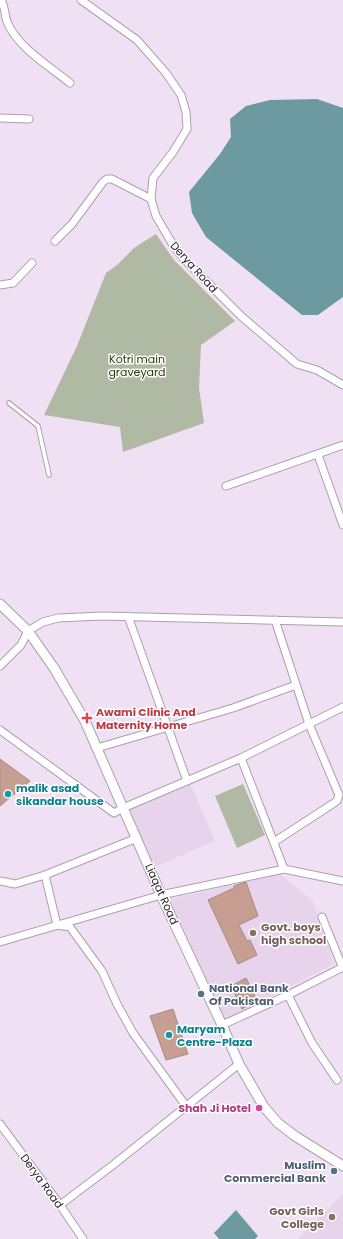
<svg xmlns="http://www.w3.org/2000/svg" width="343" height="1239" font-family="Poppins,sans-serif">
<rect width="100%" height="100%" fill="#f0e0f3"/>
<!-- built -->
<g fill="#e8d3ec">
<polygon points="190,783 215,841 152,868 127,809"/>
<polygon points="280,874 313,901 334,964 223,1021 168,900"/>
<polygon points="343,1194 343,1239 298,1239"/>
</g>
<!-- green -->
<g fill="#b0b9a3">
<polygon points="156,234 174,260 235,321 201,345 199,388 204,423 123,452 120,427 44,415 77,346 106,273 117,265 134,248"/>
<polygon points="243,784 265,835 237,848 215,796"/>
</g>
<!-- water -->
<g fill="#6c9aa0">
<polygon points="317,99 343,108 343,297 318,315 302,315 206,237 192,213 189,192 220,154 231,137 230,119 246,106 270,100"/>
<polygon points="236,1210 258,1236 255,1239 219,1239 214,1233"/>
</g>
<!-- building -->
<g fill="#c69e92" stroke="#a48c85">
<polygon points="0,759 30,781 0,806"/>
<polygon points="246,882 258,916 239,925 247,941 250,940 257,955 238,964 208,900 234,888 234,886"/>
<polygon points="246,978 257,1000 242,1009 231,986"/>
<polygon points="173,1009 188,1054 166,1060 150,1016"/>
</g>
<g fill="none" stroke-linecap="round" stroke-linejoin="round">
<defs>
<polyline id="service" points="9,403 38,426 49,475"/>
<g id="minor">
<path d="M1 0C6 8 4 16 8 24 19 48 49 66 70 83"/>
<polyline points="81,0 137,40 166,73 181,95 186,112 187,129 173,152 153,178 151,199 156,216 173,245 183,258 241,316 297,364 317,370 343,385"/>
<polyline points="0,118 29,119"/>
<polyline points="55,241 72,224 103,182 107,179 112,179 151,199"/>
<polyline points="0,285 13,283 32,263"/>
<polyline points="318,455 343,525"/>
<polyline points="226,486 343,445"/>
<polyline points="128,616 187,781"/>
<polyline points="0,666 21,645 28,631 43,622 58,618 102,616 343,622"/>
<polyline points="0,730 114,813 123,808 241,758 343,707"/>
<polyline points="97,748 233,708 296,685"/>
<polyline points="241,758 284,869"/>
<polyline points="137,838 45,875 57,925 70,927 102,971 117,1004 133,1033 186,1106"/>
<polyline points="274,842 337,801 339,795 309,724 275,620"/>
<polyline points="0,881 15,884 45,875"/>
<polyline points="322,917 342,966"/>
<polyline points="0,942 161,895 284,869 343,881"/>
<polyline points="288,995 312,1043 337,1080"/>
<polyline points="222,1025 288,995 343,967"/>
<polyline points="0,1124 60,1205 83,1239"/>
<polyline points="60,1205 113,1165 239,1064"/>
</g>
<polyline id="tertiary" points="0,604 28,631 54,668 85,721 161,895 222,1025 239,1064 264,1107 278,1123 295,1136 343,1166"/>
</defs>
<!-- service casing -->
<use href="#service" stroke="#ad9eb0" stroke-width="5.5"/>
<!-- minor casing -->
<use href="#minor" stroke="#ad9eb0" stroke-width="9"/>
<!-- tertiary casing -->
<use href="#tertiary" stroke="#ad9eb0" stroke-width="11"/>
<!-- service -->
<use href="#service" stroke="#fff" stroke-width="3.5"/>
<!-- minor -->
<use href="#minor" stroke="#fff" stroke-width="7"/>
<!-- tertiary -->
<use href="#tertiary" stroke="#fff" stroke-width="9"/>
</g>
<!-- markers -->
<path fill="#e0444e" stroke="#fff" stroke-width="1.5" d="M85 712h4v4h4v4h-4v4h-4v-4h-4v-4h4z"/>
<g fill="#0f9aa8" stroke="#fff" stroke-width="1.5">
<circle cx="8" cy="794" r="4"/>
<circle cx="169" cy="1035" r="4"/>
</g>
<g fill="#8d6e63" stroke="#fff" stroke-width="1.5">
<circle cx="253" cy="933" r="4"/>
<circle cx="332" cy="1217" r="4"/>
</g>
<g fill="#5c6f8a" stroke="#fff" stroke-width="1.5">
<circle cx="201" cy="994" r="4"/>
<circle cx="334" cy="1171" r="4"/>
</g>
<circle fill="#d1479c" stroke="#fff" stroke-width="1.5" cx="259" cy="1108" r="4"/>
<g text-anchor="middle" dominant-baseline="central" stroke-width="3" stroke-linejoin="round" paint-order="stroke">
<!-- street labels -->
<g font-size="11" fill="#211b22" stroke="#fff">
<text transform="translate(194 267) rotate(48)">Derya Road</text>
<text transform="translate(162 894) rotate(66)">Liaqat Road</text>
<text transform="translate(42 1181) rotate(54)">Derya Road</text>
</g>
<!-- park labels -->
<g font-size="11" fill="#2b3b02" stroke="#fff">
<text x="137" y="359">Kotri main<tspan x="137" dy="13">graveyard</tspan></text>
</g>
<!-- health labels -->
<g font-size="11" font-weight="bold" fill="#be3a42" stroke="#fff" text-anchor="start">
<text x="96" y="712">Awami Clinic And<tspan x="96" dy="13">Maternity Home</tspan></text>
</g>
<!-- culture labels -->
<g font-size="11" font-weight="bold" fill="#0d838f" stroke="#fff" text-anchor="start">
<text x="16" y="788">malik asad<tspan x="16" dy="13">sikandar house</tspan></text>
<text x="177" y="1029">Maryam<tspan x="177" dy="13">Centre-Plaza</tspan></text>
</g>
<!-- education labels -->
<g font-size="11" font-weight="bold" fill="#785e54" stroke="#fff" text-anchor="start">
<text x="261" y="927">Govt. boys<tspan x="261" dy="13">high school</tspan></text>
<text x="324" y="1211" text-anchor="end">Govt Girls<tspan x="324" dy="13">College</tspan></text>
</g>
<!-- service labels -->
<g font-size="11" font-weight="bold" fill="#4e5e75" stroke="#fff" text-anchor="start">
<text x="209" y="988">National Bank<tspan x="209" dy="13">Of Pakistan</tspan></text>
<text x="326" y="1165" text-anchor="end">Muslim<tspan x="326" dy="13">Commercial Bank</tspan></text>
</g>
<!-- hotel labels -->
<g font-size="11" font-weight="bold" fill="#b23c85" stroke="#fff" text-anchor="end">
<text x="251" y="1108">Shah Ji Hotel</text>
</g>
</g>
</svg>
